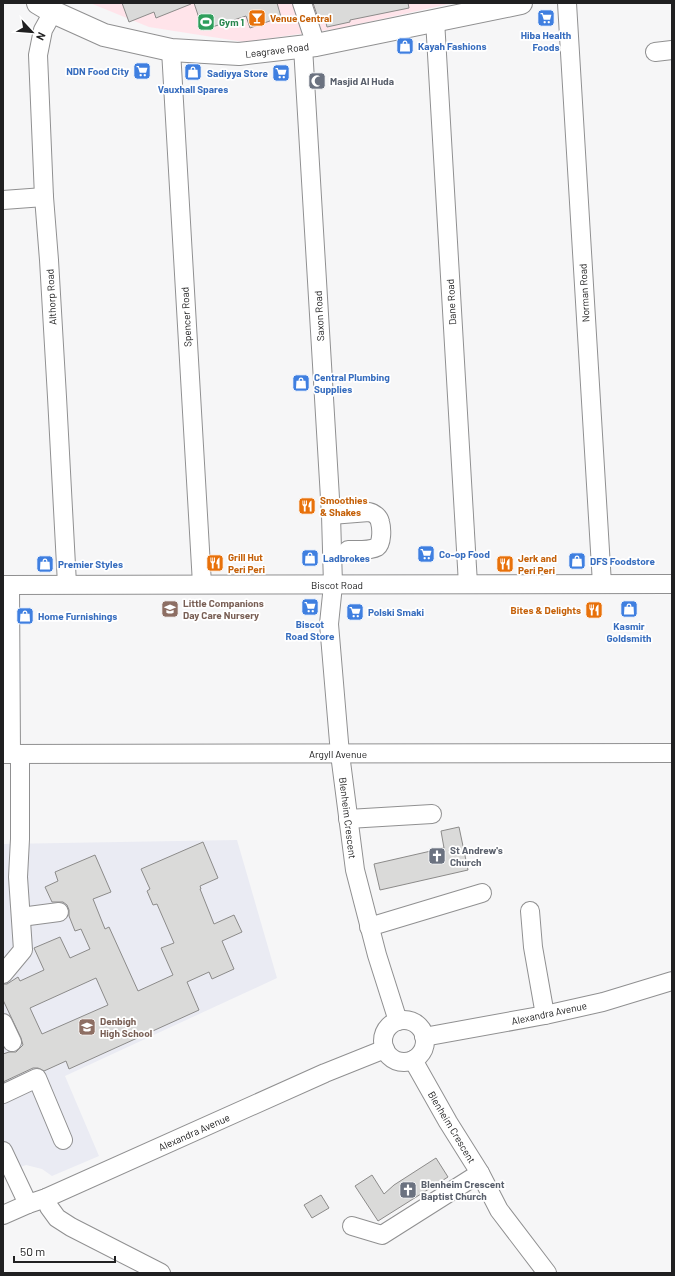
<svg xmlns="http://www.w3.org/2000/svg" width="675" height="1276" font-family="Barlow,sans-serif">
<rect width="100%" height="100%" fill="#f6f6f7"/>
<!-- built -->
<polygon fill="#eaebf3" points="237,840 277,978 65,1076 99,1156 52,1176 42,1169 26,1165 12,1170 3,1176 3,844"/>
<!-- industrial -->
<polygon fill="#ffe4ea" points="90,3 453,3 341,28 244,42 149,27"/>
<!-- building -->
<g fill="#dadad9" stroke="#8c8b8a" fill-rule="evenodd">
<polygon points="122,3 191,3 191,4 156,18 154,12 129,22"/>
<polygon points="194,3 277,3 281,17 250,28 246,16 203,30"/>
<polygon points="313,3 408,3 409,8 350,20 350,22 327,27 325,19 319,21"/>
<polygon points="459,827 468,870 380,890 374,864 444,848 441,831"/>
<path d="M203 842 218 878 200 886 201 889H200L214 924 234 915 242 932 222 941 234 969 212 979 209 972 187 982 199 1010 69 1069 66 1061 44 1071 38 1068H33L3 1082V1054L9 1052H16L23 1045 21 1038 3 1000V984H7L18 977 20 981 44 970 34 948 60 937 70 958 90 949 81 929 75 931 69 916V910L67 905 63 902H52L45 887 58 881 55 872 95 855 111 892 93 899 105 929 109 927 138 991 173 975 161 948 174 943 157 904 153 905 147 891 150 889 141 869ZM96 978 108 1005 42 1034 30 1008Z"/>
<polygon points="436,1158 448,1177 378,1221 355,1186 372,1175 384,1194 394,1185"/>
<polygon points="321,1195 329,1208 312,1218 304,1205"/>
</g>
<g fill="none" stroke-linecap="round" stroke-linejoin="round">
<defs>
<g id="minor">
<polyline points="302,3 316,45"/>
<polyline points="567,3 602,584"/>
<polyline points="53,12 43,30 38,55 44,197 49,260 57,397 67,584"/>
<polyline points="435,20 468,584"/>
<polyline points="303,47 331,515 333,585 329,624 340,754 355,870 377,955 398,1021"/>
<polyline points="171,50 202,584"/>
<polyline points="655,52 672,50"/>
<polyline points="3,200 44,197"/>
<path d="M331 515 369 512C374 513 379 517 380 522 382 529 382 543 377 547 370 551 356 550 348 550"/>
<polyline points="3,585 672,584"/>
<polyline points="10,585 11,754"/>
<polyline points="3,754 672,753"/>
<polyline points="348,819 432,814"/>
<polyline points="530,911 533,947 545,1015"/>
<polyline points="21,917 59,912"/>
<polyline points="369,927 482,893"/>
<polyline points="3,974 23,950 18,877 20,839 20,754"/>
<circle cx="404" cy="1041" r="21"/>
<polyline points="3,1023 12,1042"/>
<polyline points="424,1037 545,1015 603,1002 672,981"/>
<polyline points="413,1060 448,1122 480,1173 499,1210 547,1273"/>
<polyline points="3,1094 37,1078 63,1140"/>
<polyline points="3,1151 28,1204"/>
<polyline points="46,1198 49,1207 57,1218 71,1227 161,1273"/>
<polyline points="3,1215 28,1204 46,1198 325,1073 385,1049"/>
<polyline points="352,1226 382,1235 480,1173"/>
</g>
<polyline id="major" points="38,3 53,12 104,35 171,50 239,54 316,45 521,3"/>
</defs>
<!-- minor casing -->
<use href="#minor" stroke="#909091" stroke-width="20"/>
<!-- major casing -->
<use href="#major" stroke="#909091" stroke-width="24"/>
<!-- minor -->
<use href="#minor" stroke="#fff" stroke-width="18"/>
<!-- major -->
<use href="#major" stroke="#fff" stroke-width="22"/>
</g>
<!-- icons -->
<defs>
<symbol id="bar-square" viewBox="-11 -11 22 22"><rect x="-9" y="-9" width="18" height="18" rx="4" fill="#e8710a" stroke="#fff"/><path d="M-6-5H6L.8 .8V4.5H3.5V6h-7V4.5H-.8V.8Z" fill="#fff"/></symbol>
<symbol id="supermarket-square" viewBox="-11 -11 22 22"><rect x="-9" y="-9" width="18" height="18" rx="4" fill="#3f7fe0" stroke="#fff"/><path d="M-6-5.5h2.5l.6 2H6L4.5 2H-2.5L-4.4-4H-6ZM-1.5 3.2a1.3 1.3 0 1 0 .1 0ZM3 3.2a1.3 1.3 0 1 0 .1 0Z" fill="#fff"/></symbol>
<symbol id="stadium-square" viewBox="-11 -11 22 22"><rect x="-9" y="-9" width="18" height="18" rx="4" fill="#2e9e5b" stroke="#fff"/><path d="M0-5a6.5 5 0 1 0 0 10a6.5 5 0 1 0 0-10ZM-3.5-1.8h7v3.6h-7Z" fill="#fff"/></symbol>
<symbol id="shop-square" viewBox="-11 -11 22 22"><rect x="-9" y="-9" width="18" height="18" rx="4" fill="#3f7fe0" stroke="#fff"/><path d="M-5-2.5h2.3a2.7 3.5 0 0 1 5.4 0H5L5.5 6h-11ZM-1.5-2.5h3a1.5 2.3 0 0 0-3 0Z" fill="#fff"/></symbol>
<symbol id="mosque-square" viewBox="-11 -11 22 22"><rect x="-9" y="-9" width="18" height="18" rx="4" fill="#6b7280" stroke="#fff"/><path d="M3.5-4.9A6 6 0 1 0 3.5 4.9A5 5 0 1 1 3.5-4.9Z" fill="#fff"/></symbol>
<symbol id="restaurant-square" viewBox="-11 -11 22 22"><rect x="-9" y="-9" width="18" height="18" rx="4" fill="#e8710a" stroke="#fff"/><path d="M-5-6h1v4h1v-4h1v4h1v-4h1v5L-1.5 .5V6h-2V.5L-5-1ZM5-6V6H3V1.5H1.5Q1.5-4 5-6Z" fill="#fff"/></symbol>
<symbol id="school-square" viewBox="-11 -11 22 22"><rect x="-9" y="-9" width="18" height="18" rx="4" fill="#8d6e63" stroke="#fff"/><path d="M0-5L7-2L0 1L-7-2ZM-4 1L0 2.5L4 1V4Q0 6-4 4Z" fill="#fff"/></symbol>
<symbol id="church-square" viewBox="-11 -11 22 22"><rect x="-9" y="-9" width="18" height="18" rx="4" fill="#6b7280" stroke="#fff"/><path d="M-1.2-6h2.4v3.5h3.3v2.4h-3.3V6h-2.4V-.1h-3.3v-2.4h3.3Z" fill="#fff"/></symbol>
</defs>
<g fill-rule="evenodd">
<use href="#bar-square" x="247" y="8" width="20" height="20"/>
<use href="#supermarket-square" x="536" y="8" width="20" height="20"/>
<use href="#stadium-square" x="196" y="12" width="20" height="20"/>
<use href="#shop-square" x="395" y="36" width="20" height="20"/>
<use href="#supermarket-square" x="132" y="61" width="20" height="20"/>
<use href="#shop-square" x="183" y="62" width="20" height="20"/>
<use href="#supermarket-square" x="271" y="63" width="20" height="20"/>
<use href="#mosque-square" x="307" y="71" width="20" height="20"/>
<use href="#shop-square" x="291" y="373" width="20" height="20"/>
<use href="#restaurant-square" x="297" y="496" width="20" height="20"/>
<use href="#supermarket-square" x="416" y="544" width="20" height="20"/>
<use href="#shop-square" x="300" y="548" width="20" height="20"/>
<use href="#shop-square" x="567" y="551" width="20" height="20"/>
<use href="#restaurant-square" x="205" y="553" width="20" height="20"/>
<use href="#shop-square" x="35" y="554" width="20" height="20"/>
<use href="#restaurant-square" x="495" y="554" width="20" height="20"/>
<use href="#supermarket-square" x="300" y="597" width="20" height="20"/>
<use href="#school-square" x="160" y="599" width="20" height="20"/>
<use href="#shop-square" x="619" y="599" width="20" height="20"/>
<use href="#restaurant-square" x="584" y="600" width="20" height="20"/>
<use href="#supermarket-square" x="345" y="602" width="20" height="20"/>
<use href="#shop-square" x="15" y="606" width="20" height="20"/>
<use href="#church-square" x="427" y="846" width="20" height="20"/>
<use href="#school-square" x="77" y="1017" width="20" height="20"/>
<use href="#church-square" x="398" y="1180" width="20" height="20"/>
</g>
<g text-anchor="middle" dominant-baseline="central" stroke-width="3.5" stroke-linejoin="round" paint-order="stroke">
<!-- food labels -->
<g font-size="10" font-weight="bold" fill="#c56008" stroke="#fff" text-anchor="start">
<text x="270" y="18">Venue Central</text>
<text x="320" y="500">Smoothies<tspan x="320" dy="12">&amp; Shakes</tspan></text>
<text x="228" y="557">Grill Hut<tspan x="228" dy="12">Peri Peri</tspan></text>
<text x="518" y="558">Jerk and<tspan x="518" dy="12">Peri Peri</tspan></text>
<text x="581" y="610" text-anchor="end">Bites &amp; Delights</text>
</g>
<!-- leisure labels -->
<g font-size="10" font-weight="bold" fill="#27864d" stroke="#fff" text-anchor="start">
<text x="219" y="22">Gym 1</text>
</g>
<!-- shop labels -->
<g font-size="10" font-weight="bold" fill="#366cbe" stroke="#fff" text-anchor="start">
<text x="546" y="35" text-anchor="middle">Hiba Health<tspan x="546" dy="12">Foods</tspan></text>
<text x="418" y="46">Kayah Fashions</text>
<text x="129" y="71" text-anchor="end">NDN Food City</text>
<text x="268" y="73" text-anchor="end">Sadiyya Store</text>
<text x="193" y="89" text-anchor="middle">Vauxhall Spares</text>
<text x="314" y="377">Central Plumbing<tspan x="314" dy="12">Supplies</tspan></text>
<text x="439" y="554">Co-op Food</text>
<text x="323" y="558">Ladbrokes</text>
<text x="590" y="561">DFS Foodstore</text>
<text x="58" y="564">Premier Styles</text>
<text x="368" y="612">Polski Smaki</text>
<text x="38" y="616">Home Furnishings</text>
<text x="310" y="624" text-anchor="middle">Biscot<tspan x="310" dy="12">Road Store</tspan></text>
<text x="629" y="626" text-anchor="middle">Kasmir<tspan x="629" dy="12">Goldsmith</tspan></text>
</g>
<!-- street labels -->
<g font-size="10" fill="#202021" stroke="#fff">
<text transform="translate(277 50) rotate(-7)">Leagrave Road</text>
<text transform="translate(584 293) rotate(-93)">Norman Road</text>
<text transform="translate(51 297) rotate(-93)">Althorp Road</text>
<text transform="translate(451 302) rotate(-93)">Dane Road</text>
<text transform="translate(319 316) rotate(-93)">Saxon Road</text>
<text transform="translate(186 317) rotate(-93)">Spencer Road</text>
<text x="337" y="585">Biscot Road</text>
<text x="338" y="754">Argyll Avenue</text>
<text transform="translate(348 818) rotate(83)">Blenheim Crescent</text>
<text transform="translate(549 1013) rotate(-12)">Alexandra Avenue</text>
<text transform="translate(452 1127) rotate(59)">Blenheim Crescent</text>
<text transform="translate(194 1132) rotate(-24)">Alexandra Avenue</text>
</g>
<!-- worship labels -->
<g font-size="10" font-weight="bold" fill="#5b616d" stroke="#fff" text-anchor="start">
<text x="330" y="81">Masjid Al Huda</text>
<text x="450" y="850">St Andrew's<tspan x="450" dy="12">Church</tspan></text>
<text x="421" y="1184">Blenheim Crescent<tspan x="421" dy="12">Baptist Church</tspan></text>
</g>
<!-- education labels -->
<g font-size="10" font-weight="bold" fill="#785e54" stroke="#fff" text-anchor="start">
<text x="183" y="603">Little Companions<tspan x="183" dy="12">Day Care Nursery</tspan></text>
<text x="100" y="1021">Denbigh<tspan x="100" dy="12">High School</tspan></text>
</g>
</g>
<!-- border -->
<rect width="675" height="1276" fill="none" stroke="#202021" stroke-width="8"/>
<!-- north arrow -->
<g transform="translate(32 32) rotate(116)" stroke="#ffffff" stroke-width="3" paint-order="stroke">
<path d="M0-3L7 15L0 10L-7 15Z" fill="#202021"/>
<text y="-6" font-size="11" font-weight="bold" text-anchor="middle" fill="#202021">N</text>
</g>
<!-- scale -->
<path d="M14 1256v6h101v-6" fill="none" stroke="#202021" stroke-width="2"/>
<text x="20" y="1256" font-size="12" fill="#202021" stroke="#ffffff" stroke-width="3" paint-order="stroke">50 m</text>
</svg>
